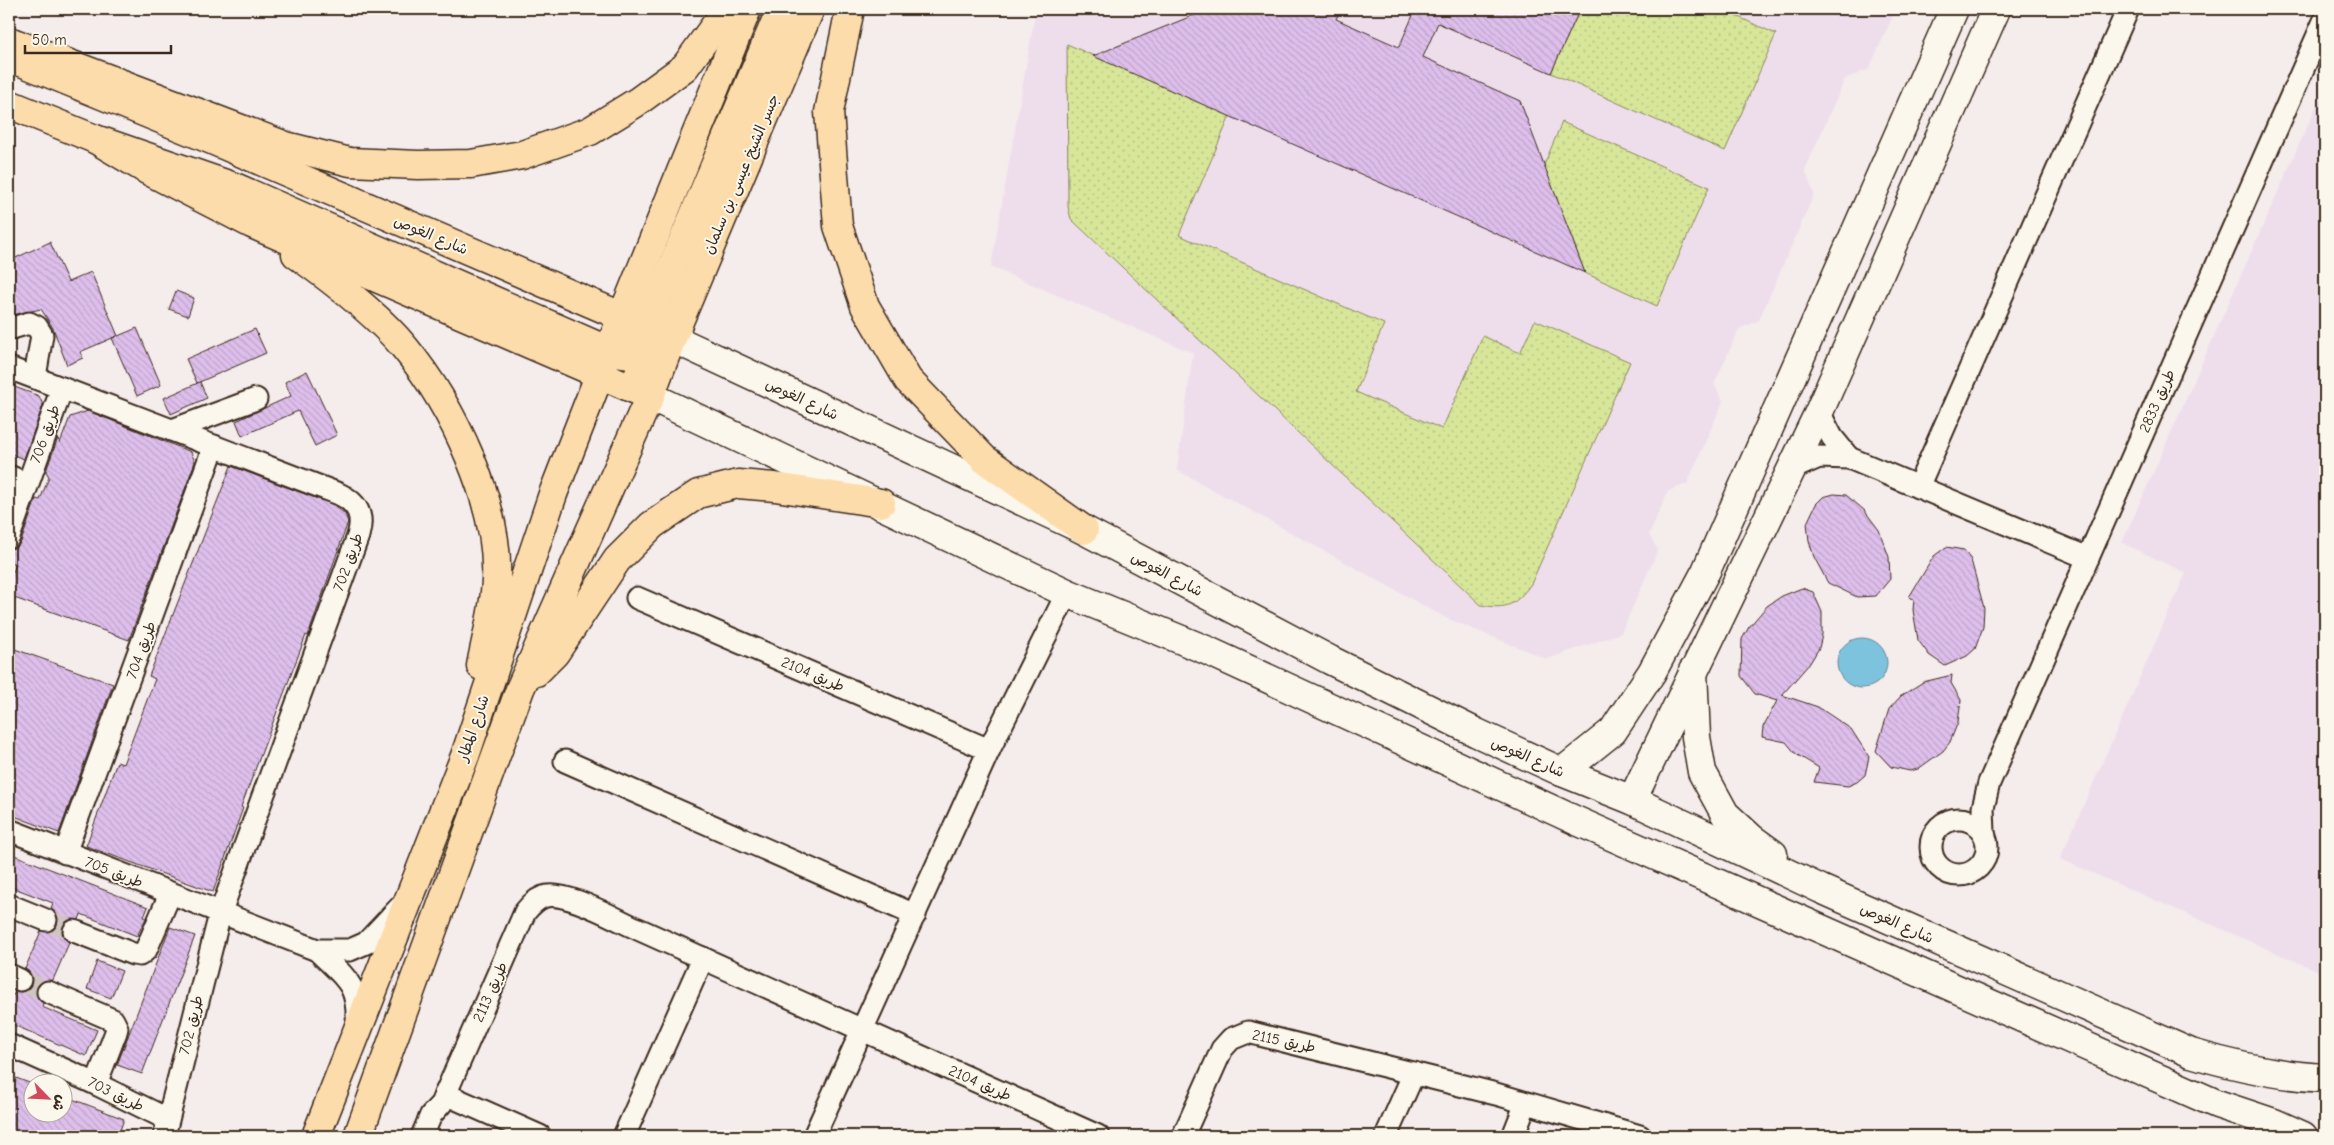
<svg xmlns="http://www.w3.org/2000/svg" width="2334" height="1145" font-family="'Comic Neue','Playpen Sans Arabic',sans-serif">
<defs>
<pattern id="grass-dots" width="8" height="8" patternUnits="userSpaceOnUse" patternTransform="scale(1.25)"><rect width="8" height="8" fill="#d7e699"/><path d="M2 2h.1M6 6h.1" fill="none" stroke="#b9c583" stroke-width="1.8" stroke-linecap="round"/></pattern>
<pattern id="building-back-hatch" width="6" height="6" patternUnits="userSpaceOnUse" patternTransform="scale(1.25)"><rect width="6" height="6" fill="#debfec"/><path d="M-1 5l2 2M0 0l6 6M5-1l2 2" fill="none" stroke="#bfa4ca"/></pattern>
</defs>
<rect width="100%" height="100%" fill="#f5ecec"/>
<filter id="ink" filterUnits="userSpaceOnUse"><feTurbulence type="fractalNoise" baseFrequency=".02" numOctaves="2"/><feDisplacementMap in="SourceGraphic" scale="10" xChannelSelector="R" yChannelSelector="G"/><feConvolveMatrix kernelMatrix="1 2 1 2 8 2 1 2 1" color-interpolation-filters="sRGB"/></filter>
<g filter="url(#ink)">
<!-- built -->
<g fill="#eedeec">
<polygon points="1036,9 1896,9 1869,69 1845,79 1829,115 1805,170 1814,194 1759,320 1739,329 1714,384 1723,401 1687,484 1668,491 1649,535 1658,550 1621,633 1547,659 1446,618 1177,470 1193,353 991,267"/>
<polygon points="2325,92 2325,974 2060,859 2186,573 2122,543 2322,93"/>
</g>
<!-- grass -->
<g fill="url(#grass-dots)" stroke="#89885c">
<polygon points="1580,9 1721,9 1776,34 1725,151 1551,73"/>
<path d="M1067 44 1230 116 1179 235 1384 324 1356 392 1442 429 1483 336 1520 353 1535 320 1630 362 1531 584C1515 605 1508 610 1481 605L1071 219 1068 207Z"/>
<polygon points="1562,122 1709,187 1657,306 1585,273 1544,165"/>
</g>
<!-- water -->
<circle fill="#7dc3de" stroke="#638691" cx="1862" cy="663" r="25"/>
<!-- building -->
<g fill="url(#building-back-hatch)" stroke="#3b2a1e">
<polygon points="1209,9 1341,9 1336,19 1399,47 1414,13 1405,9 1580,9 1551,73 1438,23 1423,57 1520,101 1585,273 1093,56"/>
<polygon points="50,242 68,282 91,272 118,336 137,328 161,385 137,396 112,338 117,336 80,352 83,358 67,365 53,328 41,309 9,316 9,261"/>
<polygon points="176,291 194,298 188,316 169,309"/>
<polygon points="255,329 266,353 197,383 186,359"/>
<polygon points="307,371 337,435 315,446 298,411 242,436 236,421 291,396 285,382"/>
<polygon points="200,382 207,398 171,414 164,398"/>
<polygon points="9,385 39,396 43,405 24,459 9,453"/>
<polygon points="88,411 191,452 195,462 129,640 9,596 9,583 16,564 9,562 9,549 17,547 21,542 36,499 40,500 49,477 46,471 58,438 60,443 70,417"/>
<polygon points="231,466 334,505 345,514 348,522 308,636 306,635 241,807 243,808 213,892 86,846 117,762 123,764 135,732 155,679 149,676"/>
<polygon points="1834,494 1846,495 1864,510 1879,530 1889,557 1890,579 1876,596 1857,597 1828,583 1814,557 1809,541 1807,523 1816,504 1823,497"/>
<polygon points="1946,547 1964,550 1971,560 1984,608 1983,627 1975,649 1967,656 1945,666 1929,655 1918,640 1913,610 1914,599 1909,597 1934,556"/>
<polygon points="1802,588 1813,592 1822,612 1822,635 1819,648 1810,663 1782,695 1818,707 1851,729 1869,757 1865,775 1857,782 1848,786 1814,782 1819,768 1796,754 1786,742 1762,737 1763,727 1778,699 1777,701 1755,694 1741,676 1742,639 1749,627 1767,606 1782,596"/>
<polygon points="9,647 113,684 59,833 9,814"/>
<polygon points="1952,675 1951,683 1961,700 1958,722 1950,742 1943,751 1918,769 1910,771 1891,767 1876,751 1889,709 1901,696 1923,682"/>
<polygon points="9,853 148,907 144,917 146,918 137,936 81,914 79,920 67,921 62,932 69,943 53,980 41,982 36,988 36,994 43,1003 42,1007 97,1030 86,1056 9,1023 9,993 14,995 15,991 22,992 31,986 32,978 25,969 41,931 53,930 58,919 51,908 53,903 9,886"/>
<polygon points="170,927 195,936 142,1074 117,1065"/>
<polygon points="97,961 122,971 111,998 87,989"/>
<polygon points="16,1078 32,1084 32,1112 62,1112 62,1095 124,1119 118,1136 9,1136 9,1098"/>
</g>
<g fill="none" stroke-linecap="round" stroke-linejoin="round">
<!-- minor-tunnel -->
<g stroke="#d0c5c3" stroke-width="21" stroke-dasharray="21 11" stroke-linecap="butt">
<polyline points="46,920 74,931"/>
<polyline points="20,980 48,992"/>
</g>
<defs>
<g id="minor">
<polyline points="9,329 29,323 37,327 42,335 35,377"/>
<path d="M9 368 339 494C358 503 364 516 358 536L220 914 164 1136"/>
<polyline points="1819,412 1832,437 1849,458"/>
<polyline points="172,430 256,399"/>
<polyline points="1791,469 1819,457 1849,458 2088,558"/>
<polyline points="9,476 27,484"/>
<polyline points="1918,487 2128,9"/>
<polyline points="9,537 62,388"/>
<polyline points="637,598 989,750"/>
<polyline points="565,761 915,915"/>
<circle cx="1959" cy="847" r="28"/>
<polyline points="9,830 317,950 350,950 366,943 401,906"/>
<polyline points="1984,833 1983,808 1989,783 2325,19"/>
<polyline points="65,853 214,446"/>
<polyline points="9,905 46,920"/>
<polyline points="74,931 133,954 140,955 146,950 170,894"/>
<path d="M317 950C344 977 359 983 357 1024"/>
<polyline points="9,975 20,980"/>
<polyline points="48,992 113,1020 117,1028 116,1032 96,1084"/>
<polyline points="9,1045 96,1084 167,1119"/>
<polyline points="445,1094 540,1136"/>
<path d="M422 1136 431 1115 441 1104 525 912C530 906 535 900 543 897 564 889 617 920 638 929L1098 1136"/>
<polyline points="624,1136 703,958"/>
<polyline points="814,1136 989,750 1067,593"/>
<polyline points="1183,1136 1222,1049 1231,1039 1248,1032 1496,1094 1640,1136"/>
<polyline points="1386,1136 1414,1073"/>
<polyline points="1513,1136 1526,1103"/>
</g>
<g id="tertiary">
<polyline points="1562,772 1613,731 1652,672 1706,571 1954,9"/>
<polyline points="1632,800 1819,412 1996,9"/>
</g>
<g id="secondary">
<path d="M672 338 1084 530 1330 660 1477 733 1562 772 1632 800 1821 889 2191 1053C2235 1066 2279 1076 2325 1078"/>
<polyline points="650,396 1067,593 1206,650 1577,821 2029,1021 2217,1104 2274,1123 2303,1136"/>
<polyline points="1693,671 1696,737 1702,772 1725,814 1751,838 1773,854"/>
</g>
<g id="primary">
<polyline points="9,57 212,140 672,338 650,396 520,689 358,1136"/>
<polyline points="9,104 95,139 147,170 252,224 650,396"/>
<path d="M296 254C331 279 378 315 405 348 452 405 500 504 496 580 495 608 486 638 481 666"/>
<polyline points="536,672 555,653 617,560 652,525 698,494 738,484 775,487 881,503"/>
<polyline points="316,1136 465,756 553,494 622,317"/>
</g>
<g id="trunk">
<polyline points="850,9 829,112 838,226 865,306 908,380 984,459 1084,530"/>
<polyline points="9,41 286,146 350,162 418,165 471,164 522,155 590,131 637,102 685,67 727,9"/>
<path d="M95 139 237 188 609 351C641 356 644 359 672 338L810 9"/>
<polyline points="622,317 747,9"/>
<polyline points="650,396 640,370 640,343 781,9"/>
</g>
</defs>
<!-- minor casing -->
<use href="#minor" stroke="#3b2a1e" stroke-width="25"/>
<!-- tertiary casing -->
<use href="#tertiary" stroke="#3b2a1e" stroke-width="31"/>
<!-- secondary casing -->
<use href="#secondary" stroke="#3b2a1e" stroke-width="31"/>
<!-- primary casing -->
<use href="#primary" stroke="#3b2a1e" stroke-width="31"/>
<!-- trunk casing -->
<use href="#trunk" stroke="#3b2a1e" stroke-width="31"/>
<!-- minor -->
<use href="#minor" stroke="#fbf7ec" stroke-width="21"/>
<!-- tertiary -->
<use href="#tertiary" stroke="#fbf7ec" stroke-width="28"/>
<!-- secondary -->
<use href="#secondary" stroke="#fbf7ec" stroke-width="28"/>
<!-- primary -->
<use href="#primary" stroke="#fddcac" stroke-width="28"/>
<!-- trunk -->
<use href="#trunk" stroke="#fddcac" stroke-width="28"/>
</g>
</g>
<g text-anchor="middle" dominant-baseline="central" stroke-width="4" stroke-linejoin="round" paint-order="stroke">
<!-- street labels -->
<g font-size="15" fill="#3b2a1e" stroke="#fbf7ec">
<text transform="translate(741 174) rotate(-67)">جسر الشيخ عيسى بن سلمان</text>
<text transform="translate(431 235) rotate(23)">شارع الغوص</text>
<text transform="translate(802 399) rotate(25)">شارع الغوص</text>
<text transform="translate(2157 401) rotate(-66)">طريق 2833</text>
<text transform="translate(45 434) rotate(-70)">طريق 706</text>
<text transform="translate(348 562) rotate(-70)">طريق 702</text>
<text transform="translate(1167 574) rotate(28)">شارع الغوص</text>
<text transform="translate(141 650) rotate(-70)">طريق 704</text>
<text transform="translate(813 674) rotate(23)">طريق 2104</text>
<text transform="translate(473 728) rotate(-71)">شارع المطار</text>
<text transform="translate(1528 757) rotate(24)">شارع الغوص</text>
<text transform="translate(114 872) rotate(21)">طريق 705</text>
<text transform="translate(1897 923) rotate(24)">شارع الغوص</text>
<text transform="translate(490 992) rotate(-66)">طريق 2113</text>
<text transform="translate(191 1025) rotate(-76)">طريق 702</text>
<text transform="translate(1284 1041) rotate(12)">طريق 2115</text>
<text transform="translate(980 1083) rotate(24)">طريق 2104</text>
<text transform="translate(116 1094) rotate(26)">طريق 703</text>
</g>
</g>
<!-- margin -->
<rect width="2334" height="1145" fill="none" stroke="#fbf7ec" stroke-width="30"/>
<rect x="15" y="15" width="2304" height="1115" fill="none" stroke="#3b2a1e" stroke-width="2" filter="url(#ink)"/>
<!-- north arrow -->
<g transform="translate(48 1098) rotate(114)"><circle r="24" fill="#fbf7ec" stroke="#aea59a"/>
<path d="M0-4L9 19L0 12L-9 19Z" fill="#d1495b"/>
<text y="-8" font-size="14" font-weight="bold" text-anchor="middle" fill="#3b2a1e">ش</text>
</g>
<!-- scale -->
<path d="M25 45v8h146v-8" fill="none" stroke="#3b2a1e" stroke-width="2.5"/>
<text x="32" y="45" font-size="15" fill="#3b2a1e" stroke="#fbf7ec" stroke-width="4" paint-order="stroke">50 m</text>
</svg>
